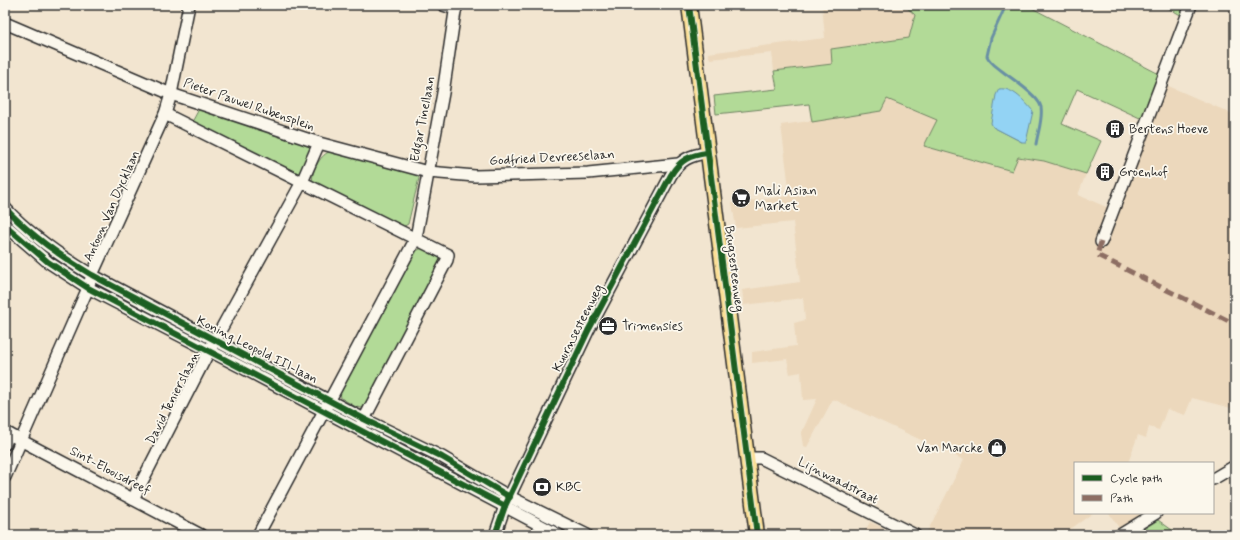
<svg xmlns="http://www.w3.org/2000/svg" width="1240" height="540" font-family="Mynerve,sans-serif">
<rect width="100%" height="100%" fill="#f2e5d0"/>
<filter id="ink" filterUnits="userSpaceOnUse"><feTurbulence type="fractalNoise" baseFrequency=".025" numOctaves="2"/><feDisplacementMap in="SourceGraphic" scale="8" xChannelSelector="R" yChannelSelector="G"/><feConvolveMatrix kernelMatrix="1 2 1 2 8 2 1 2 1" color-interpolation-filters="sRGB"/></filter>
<g filter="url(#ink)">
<!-- built -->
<g fill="#ecd8bc">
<polygon points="822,5 904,5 915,15 909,38 831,49 832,64 774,71 772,53 710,59 708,53 825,38"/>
<polygon points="1164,84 1235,115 1235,409 1192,398 1185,415 1167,409 1159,430 1149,427 1146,438 1138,435 1128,463 1075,463 1075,513 1093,513 1062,535 926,534 964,460 833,399 807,447 803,446 801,434 817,399 803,400 801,372 790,374 787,359 752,363 752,352 796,346 794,323 805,320 803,298 744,305 742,290 800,282 793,222 736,228 732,203 790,196 781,125 881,111 887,99 937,120 924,146 1012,171 1018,157 1044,161 1086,174 1078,195 1116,211"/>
<polygon points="1109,513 1143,513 1119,528"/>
<polygon points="870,522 884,528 880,535 863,535"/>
</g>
<!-- green -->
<g fill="#b2da97" stroke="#6e8261" fill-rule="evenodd">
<path d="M904 5H1026L1161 75 1142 119 1077 89 1062 124 1101 141 1086 174 1044 161 1018 157 1012 171 924 146 937 120 887 99 881 111 812 122 809 104 716 114 714 96 777 89 774 71 832 64 831 49 909 38 915 15ZM1014 94 1018 96 1022 142 993 127Z"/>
<polygon points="1163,5 1188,5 1184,17"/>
<polygon points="199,109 313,147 300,178 191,124"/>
<path d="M329 152 417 175 419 178 408 224 401 228 313 183C310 174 320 155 329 152Z"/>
<path d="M424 247C432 251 441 253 440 263L365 406 362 408 356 407 341 398 340 391 412 253Z"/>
<polygon points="1158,520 1179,535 1134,535"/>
</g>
<!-- water -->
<path fill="#93d3f4" stroke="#6990a4" d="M999 89C1013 87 1025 102 1033 111L1026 142H1022L993 127 991 123 996 95Z"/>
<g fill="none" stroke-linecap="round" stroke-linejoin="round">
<!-- stream -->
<path stroke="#6990a4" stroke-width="3" d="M1006 5 991 38 987 56C990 63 996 66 1002 71 1011 78 1039 96 1041 107 1043 118 1038 132 1036 144"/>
<defs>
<g id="minor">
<polyline points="443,5 456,9"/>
<polyline points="5,23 171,94 319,143 428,172 475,176 588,173 678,164"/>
<polyline points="165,114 448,255 447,260 361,425"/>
<path d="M5 208C31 236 60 256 92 275L364 419 442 457 510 497 587 535"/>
<polyline points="5,225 48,262 88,288 241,367 559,535"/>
<polyline points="1101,242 1191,5"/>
<polyline points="5,432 201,535"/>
<polyline points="5,444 9,434"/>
<polyline points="747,458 761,458 915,535"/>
<polyline points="5,477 88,288 92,275 165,114 171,94 189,5"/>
<polyline points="1213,479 1235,466"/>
<polyline points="133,499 209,351 302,182 319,143"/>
<polyline points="258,535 416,238 443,93 456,5"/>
<path d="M495 535 505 506 588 331 671 175C680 160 690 155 707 153"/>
<polyline points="1120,535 1156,513"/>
</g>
<polyline id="major" points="689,5 757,535"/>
</defs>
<!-- minor casing -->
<use href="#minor" stroke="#2b2b2b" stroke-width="14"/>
<!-- major casing -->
<use href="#major" stroke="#2b2b2b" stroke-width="17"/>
<!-- minor -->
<use href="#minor" stroke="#fbf7ec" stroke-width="11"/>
<!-- major -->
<use href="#major" stroke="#fbdf96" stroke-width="14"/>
<!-- quiet -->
<g stroke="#8d6e63" stroke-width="5" stroke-dasharray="10 5" stroke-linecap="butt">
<polyline points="1101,242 1097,255 1235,324"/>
<polyline points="1177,535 1180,533"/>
</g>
<defs>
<g id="cycleway">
<polyline points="689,5 757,535"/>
<path d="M5 208C31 236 60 256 92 275L364 419 442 457 510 497"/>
<polyline points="5,225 48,262 88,288 505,506"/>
<path d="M495 535 505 506 588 331 671 175C680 160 690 155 707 153"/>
</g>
</defs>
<!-- cycleway casing -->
<use href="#cycleway" stroke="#fbf7ec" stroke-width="8"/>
<!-- cycleway -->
<use href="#cycleway" stroke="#1b5e20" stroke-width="6"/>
</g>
</g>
<!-- icons -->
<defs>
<symbol id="building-disc" viewBox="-11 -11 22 22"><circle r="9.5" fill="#2b2b2b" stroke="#fbf7ec"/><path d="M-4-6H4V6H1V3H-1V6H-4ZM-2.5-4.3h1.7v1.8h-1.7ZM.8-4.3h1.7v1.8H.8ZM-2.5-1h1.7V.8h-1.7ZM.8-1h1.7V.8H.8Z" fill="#fff"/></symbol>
<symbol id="supermarket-disc" viewBox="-11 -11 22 22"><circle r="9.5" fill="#2b2b2b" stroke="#fbf7ec"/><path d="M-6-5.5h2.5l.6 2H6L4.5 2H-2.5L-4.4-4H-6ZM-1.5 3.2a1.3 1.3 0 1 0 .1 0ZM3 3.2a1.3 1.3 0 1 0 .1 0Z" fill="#fff"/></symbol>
<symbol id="office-disc" viewBox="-11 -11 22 22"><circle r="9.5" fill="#2b2b2b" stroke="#fbf7ec"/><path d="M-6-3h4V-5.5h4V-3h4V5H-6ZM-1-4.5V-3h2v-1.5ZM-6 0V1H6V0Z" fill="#fff"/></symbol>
<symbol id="shop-disc" viewBox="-11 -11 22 22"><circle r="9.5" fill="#2b2b2b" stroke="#fbf7ec"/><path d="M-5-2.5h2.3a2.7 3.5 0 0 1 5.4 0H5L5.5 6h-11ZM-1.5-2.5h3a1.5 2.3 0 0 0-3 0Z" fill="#fff"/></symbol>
<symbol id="bank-disc" viewBox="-11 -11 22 22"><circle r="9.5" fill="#2b2b2b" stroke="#fbf7ec"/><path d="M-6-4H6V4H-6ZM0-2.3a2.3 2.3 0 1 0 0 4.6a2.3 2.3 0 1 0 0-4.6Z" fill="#fff"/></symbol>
</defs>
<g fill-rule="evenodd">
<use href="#building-disc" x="1104" y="118" width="22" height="22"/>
<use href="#building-disc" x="1094" y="161" width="22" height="22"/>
<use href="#supermarket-disc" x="730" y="187" width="22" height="22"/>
<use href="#office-disc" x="597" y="315" width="22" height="22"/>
<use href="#shop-disc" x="986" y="437" width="22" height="22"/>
<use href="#bank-disc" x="531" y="476" width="22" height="22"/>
</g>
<g text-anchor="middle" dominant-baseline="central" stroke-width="3.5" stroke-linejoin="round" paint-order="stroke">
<!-- street labels -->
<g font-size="13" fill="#2b2b2b" stroke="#fbf7ec">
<text transform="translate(249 105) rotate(19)">Pieter Pauwel Rubensplein</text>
<text transform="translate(423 119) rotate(-79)">Edgar Tinellaan</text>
<text transform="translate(552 158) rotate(-3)">Godfried Devreeselaan</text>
<text transform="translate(112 206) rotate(-66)">Antoon Van Dycklaan</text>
<text transform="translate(734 269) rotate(83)">Brugsesteenweg</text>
<text transform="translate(578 328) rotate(-63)">Kuurnsesteenweg</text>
<text transform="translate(257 350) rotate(27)">Koning Leopold III-laan</text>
<text transform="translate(173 398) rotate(-63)">David Tenierslaan</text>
<text transform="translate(110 471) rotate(28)">Sint-Elooisdreef</text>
<text transform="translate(838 481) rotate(27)">Lijnwaadstraat</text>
</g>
<!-- poi labels -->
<g font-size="13" fill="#2b2b2b" stroke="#fbf7ec" text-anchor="start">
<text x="1129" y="129">Bertens Hoeve</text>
<text x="1119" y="172">Groenhof</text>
<text x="755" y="191">Mali Asian<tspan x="755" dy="15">Market</tspan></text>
<text x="622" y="326">Trimensies</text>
<text x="983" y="448" text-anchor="end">Van Marcke</text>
<text x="556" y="487">KBC</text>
</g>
</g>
<!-- margin -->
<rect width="1240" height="540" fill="none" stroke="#fbf7ec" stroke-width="20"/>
<rect x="10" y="10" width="1220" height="520" fill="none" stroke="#2b2b2b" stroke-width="1.5" filter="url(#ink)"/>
<!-- legend -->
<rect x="1074" y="462" width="140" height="52" fill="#fbf7ec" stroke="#a8a59f"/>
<rect x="1082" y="475" width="20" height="6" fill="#1b5e20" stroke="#a8a59f"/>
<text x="1110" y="482" font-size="12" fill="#2b2b2b">Cycle path</text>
<rect x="1082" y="495" width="20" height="6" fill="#8d6e63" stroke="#a8a59f"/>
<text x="1110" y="502" font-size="12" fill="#2b2b2b">Path</text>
</svg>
